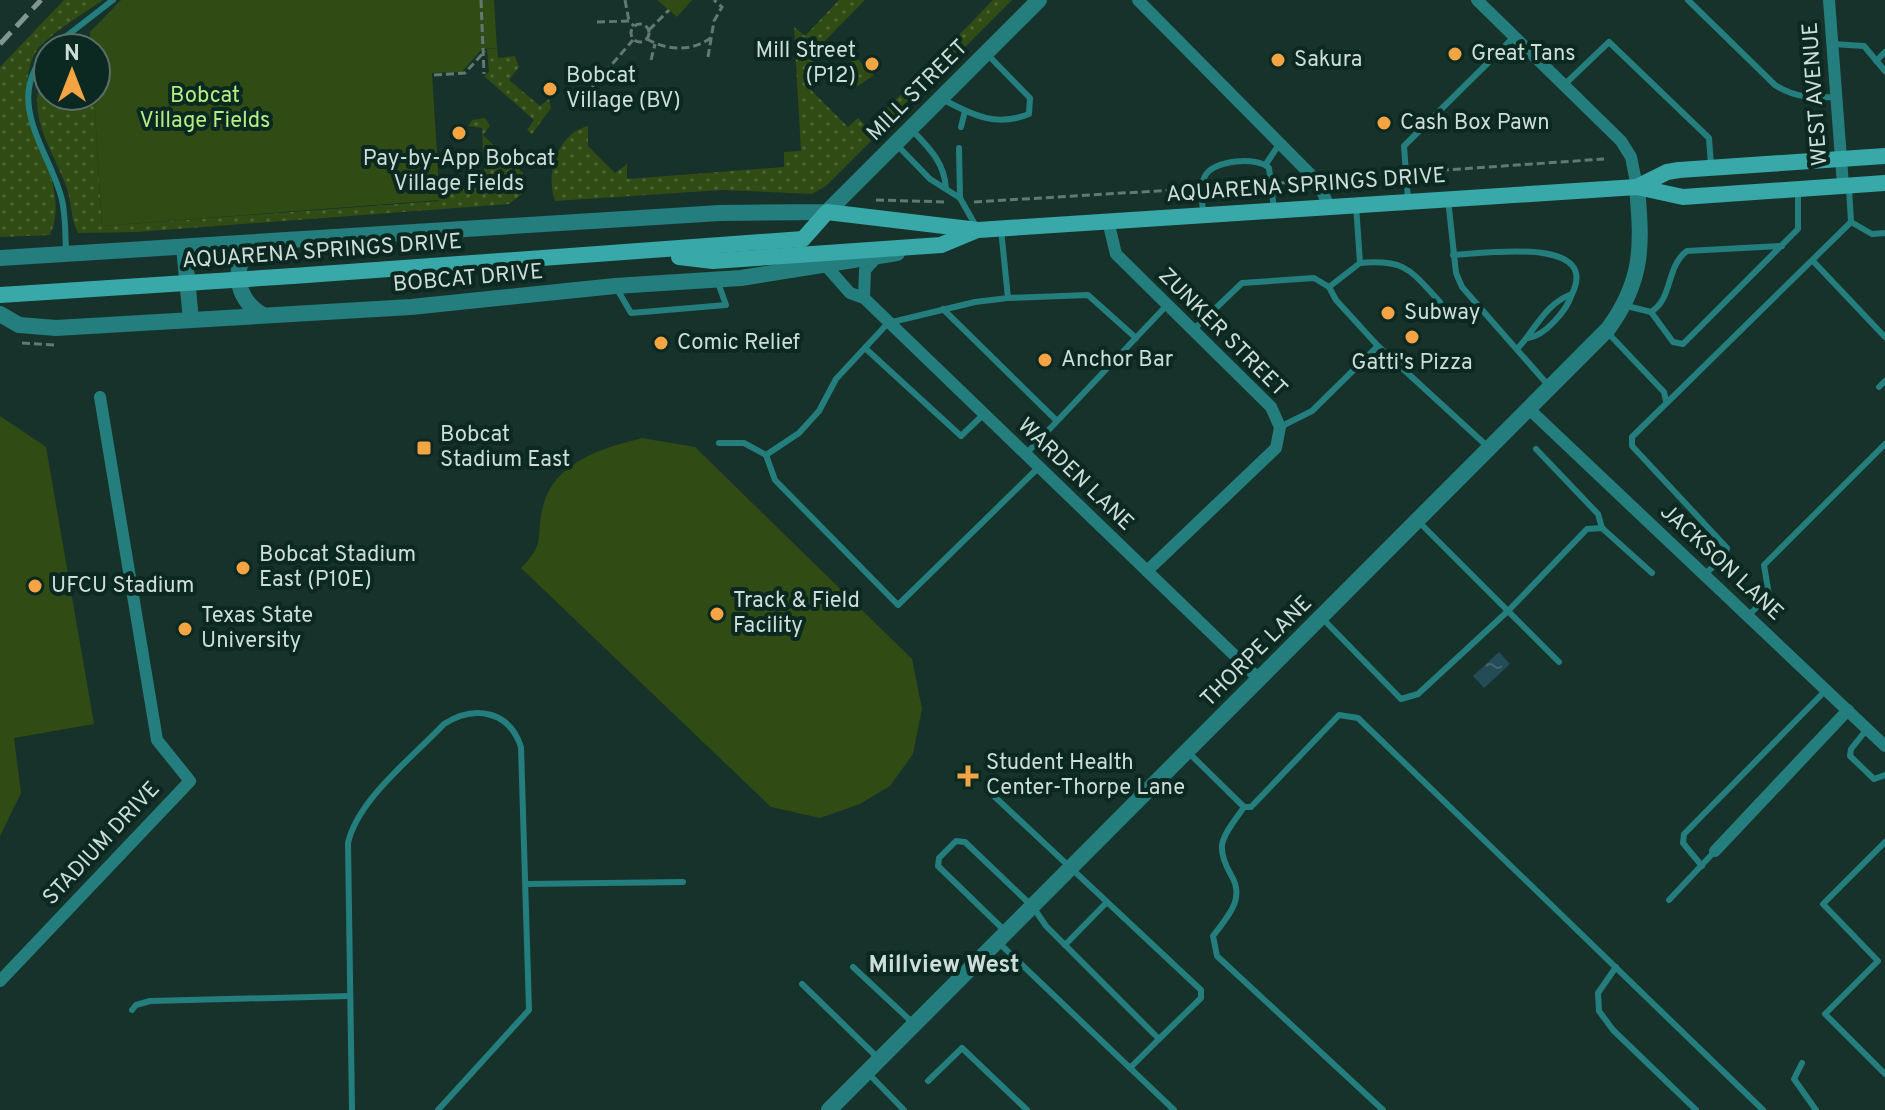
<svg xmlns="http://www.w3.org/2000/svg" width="1885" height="1110" font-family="Overpass,sans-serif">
<defs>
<pattern id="grass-dots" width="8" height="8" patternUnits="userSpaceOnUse" patternTransform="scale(2)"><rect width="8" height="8" fill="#304b14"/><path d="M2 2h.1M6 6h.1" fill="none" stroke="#4d6435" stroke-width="1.8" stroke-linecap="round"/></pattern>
<pattern id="water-ripples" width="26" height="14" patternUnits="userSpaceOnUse" patternTransform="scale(2)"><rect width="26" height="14" fill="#244c56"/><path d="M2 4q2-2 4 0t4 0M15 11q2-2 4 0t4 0" fill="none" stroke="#43656e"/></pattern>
</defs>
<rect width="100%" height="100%" fill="#16322a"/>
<!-- grass -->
<g fill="url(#grass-dots)">
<path d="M64 0H103C81 15 56 30 38 48 0 109 77 179 50 235L0 237V67Z"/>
<path d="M839 0H865L809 57 819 70 805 84 848 127 858 118 868 128 993 0H1012L826 186 812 194 723 190 555 201C545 173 558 133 588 126V146L615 173 627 164V179L784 167V152L801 151 794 27 805 36Z"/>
<polygon points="497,48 498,58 515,56 519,67 509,80 540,106 549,99 551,108 532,134 527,130 534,120 484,76 489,72 487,49"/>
<polygon points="855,57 874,75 858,86 845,76 846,67"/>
<path d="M48 64V96H94L102 226 439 201V190L485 188 482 128 468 126 472 120 485 118 490 126 483 135 523 173 522 194 509 204 137 232 78 233C70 218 72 201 66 186 49 141 22 111 48 64Z"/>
</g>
<!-- green -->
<g fill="#304b14">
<polygon points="121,0 494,0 497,48 482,49 462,72 432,73 440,200 102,226 94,96 96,48 91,48 90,32"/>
<polygon points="657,0 692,0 677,17"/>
<polygon points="0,416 46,447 94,724 14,738 21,793 0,836"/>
<path d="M642 438 695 447 912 659 922 709 913 754 890 786 860 804 820 818 771 807 521 568C547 542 535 537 543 506 555 461 603 448 642 438Z"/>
</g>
<!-- water -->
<polygon fill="url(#water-ripples)" points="1499,652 1510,664 1484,688 1473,676"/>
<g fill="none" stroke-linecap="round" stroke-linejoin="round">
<!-- path -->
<g stroke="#627973" stroke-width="3" stroke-dasharray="8 4" stroke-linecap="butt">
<polyline points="481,0 484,74"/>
<polyline points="625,0 629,21"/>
<polyline points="597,22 629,21 634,26"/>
<circle cx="640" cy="33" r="9"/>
<polyline points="649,30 669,10"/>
<path d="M647 39C668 51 692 52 712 37"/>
<polyline points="708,57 714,21 722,7 714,0"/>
<polyline points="651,60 655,44"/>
<polyline points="434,75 465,73 485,51"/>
<polyline points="581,100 633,40"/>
<polyline points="1417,172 1604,159"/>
<polyline points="1333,179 1397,174"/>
<polyline points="1281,183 1297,182"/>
<polyline points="1213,188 1261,185"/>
<polyline points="876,200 946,202"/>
<polyline points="974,202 1190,189"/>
<polyline points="22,343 54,345"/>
</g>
<!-- service -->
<g stroke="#257e7e" stroke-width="6">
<path d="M1688 0 1775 85C1795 98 1812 98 1835 97"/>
<polyline points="1833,44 1864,46 1885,71"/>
<polyline points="51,48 113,0"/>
<path d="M48 51C3 99 47 147 61 196 66 213 65 234 66 252"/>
<polyline points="1876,61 1885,52"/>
<polyline points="1564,85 1609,42 1709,138 1711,165"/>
<path d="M944 100C974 116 997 127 1029 114L1030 98 987 54"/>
<polyline points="961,127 965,111"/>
<path d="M913 131C930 149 944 162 946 188"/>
<polyline points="896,144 930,179 960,198"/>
<polyline points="959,148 960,198 977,228"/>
<polyline points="1266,164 1280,143"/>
<polyline points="1448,199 1456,273 1462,287 1548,385"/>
<polyline points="1408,200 1404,146 1514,37"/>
<path d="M1203 215C1203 202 1199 188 1205 176 1213 160 1258 156 1269 168L1274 209"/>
<polyline points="1851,222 1872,234 1885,233"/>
<path d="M1453 255C1481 254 1601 235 1572 294 1544 304 1535 331 1517 349"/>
<polyline points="1813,261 1885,337"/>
<path d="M1360 263C1406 259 1410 270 1440 302"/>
<polyline points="1329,287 1360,263 1356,205"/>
<polyline points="617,289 631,313 726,305 717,280"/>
<polyline points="1008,298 1088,295 1136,338"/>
<polyline points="1627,306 1651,312 1673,342 1683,344 1798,229 1798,192"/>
<polyline points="943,309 1057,421"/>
<path d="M1651 312C1673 299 1666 266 1687 251L1782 246"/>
<polyline points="1193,330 1242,283 1314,278 1329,287 1336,300 1378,346 1487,446"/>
<polyline points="1608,333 1664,392 1666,401"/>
<path d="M1528 338C1545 336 1567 310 1572 294"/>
<polyline points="865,348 961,436 983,415"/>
<polyline points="1879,387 1885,381"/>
<polyline points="1280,427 1312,411 1378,346"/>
<polyline points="719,443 744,443 766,455 799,433 819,411 836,379 888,323 975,302 1008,298 1001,229"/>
<polyline points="1536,449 1598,514 1602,528"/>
<polyline points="766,455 775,480 898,605 1038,468"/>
<polyline points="1025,455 1167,305"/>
<polyline points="1418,521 1559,662"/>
<polyline points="1705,574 1725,556 1727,548 1632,446 1632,437 1851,222 1849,188"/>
<polyline points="1748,616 1769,595 1764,565 1885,444"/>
<polyline points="1322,618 1401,699 1418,694 1508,611 1587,529 1602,528 1652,573"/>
<polyline points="1867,729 1851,749 1850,756 1874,779 1885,775"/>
<polyline points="1188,752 1244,807 1251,807 1339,715 1358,718 1763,1110"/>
<polyline points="995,797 1201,990 1201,998 1159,1039 1046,926 1033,907 965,842 956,841 939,858 938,866 1004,930"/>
<path d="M1244 807C1237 818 1224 832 1222 845 1221 856 1226 866 1231 875 1246 899 1227 917 1213 936L1217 956 1383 1110"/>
<polyline points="1885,842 1823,904 1878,961 1825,1014 1885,1074"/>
<polyline points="1702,866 1683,843 1684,834 1827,689"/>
<polyline points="526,884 683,882"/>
<polyline points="1669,900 1715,851"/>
<polyline points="998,942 1174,1110"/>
<polyline points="1065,945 1107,902"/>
<polyline points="853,967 912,1022"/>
<polyline points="1616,967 1598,993 1599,1011 1613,1030 1696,1110"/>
<polyline points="802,984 877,1057"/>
<polyline points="132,1010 136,1005 150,1001 350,996"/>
<polyline points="1802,1063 1794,1079 1816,1110"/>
<polyline points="1130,1068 1159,1039"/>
<polyline points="867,1072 904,1110"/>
<polyline points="928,1081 962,1048 1027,1110"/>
<path d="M352 1110 348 843C358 799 413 757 444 724 474 705 509 710 521 747L529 1010 438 1110"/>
</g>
<!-- minor -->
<g stroke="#257e7e" stroke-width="12">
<polyline points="1138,0 1317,181 1329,206"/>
<polyline points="1477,0 1621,141 1631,157 1637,187"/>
<polyline points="1829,0 1843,185"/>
<polyline points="1108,221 1116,254 1271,407 1280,427 1276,448 1147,571"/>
<polyline points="827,267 850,293 864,298 1260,680"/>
<polyline points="864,298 865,270 877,257"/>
<polyline points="1529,409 1885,746"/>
<polyline points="1715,851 1848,710"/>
<polyline points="0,981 190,781 157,740 100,397"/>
</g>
<!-- tertiary -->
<g stroke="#257e7e" stroke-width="16">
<path d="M260 243C228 258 234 300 263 315"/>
<polyline points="184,247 191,320"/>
<polyline points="0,258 720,213 827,212 1039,0"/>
<polyline points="0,314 19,325 56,328 411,307 615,286 741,278 897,253"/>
<path d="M829 1110 1608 329C1644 280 1642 245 1637 187"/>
</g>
<!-- secondary -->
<g stroke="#39a8a9" stroke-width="16">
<polyline points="1637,187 1667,172 1679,170 1885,156"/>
<polyline points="679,257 713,261 941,245 977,230"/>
<polyline points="293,276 803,239 827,212 978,230 1637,187 1683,197 1885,183"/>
</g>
<!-- rail -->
<polyline stroke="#819690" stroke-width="5" stroke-dasharray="16 8" stroke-linecap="butt" points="0,44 41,0"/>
<!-- secondary-bridge -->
<polyline stroke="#39a8a9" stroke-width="16" points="0,295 293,276"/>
</g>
<!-- markers -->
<g fill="#f4a443" stroke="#0b2821" stroke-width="3">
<circle cx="1455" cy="54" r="8"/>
<circle cx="1278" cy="60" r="8"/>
<circle cx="872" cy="64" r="8"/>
<circle cx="550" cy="89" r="8"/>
<circle cx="1384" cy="123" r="8"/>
<circle cx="459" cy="133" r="8"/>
<circle cx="1388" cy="313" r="8"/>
<circle cx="1412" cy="337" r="8"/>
<circle cx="661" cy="343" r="8"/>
<circle cx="1045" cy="360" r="8"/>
<rect x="416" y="440" width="16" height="16" rx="4"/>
<circle cx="243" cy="568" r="8"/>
<circle cx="35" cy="586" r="8"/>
<circle cx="717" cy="614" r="8"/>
<circle cx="185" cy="629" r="8"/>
<path d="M964 764h8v8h8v8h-8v8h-8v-8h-8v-8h8z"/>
</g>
<g text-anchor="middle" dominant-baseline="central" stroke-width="8" stroke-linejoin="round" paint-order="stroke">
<!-- poi labels -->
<g font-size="22" fill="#cdddd8" stroke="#0b2821" text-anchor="start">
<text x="856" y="51" text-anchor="end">Mill Street<tspan x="856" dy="25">(P12)</tspan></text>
<text x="1471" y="54">Great Tans</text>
<text x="1294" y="60">Sakura</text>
<text x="566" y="76">Bobcat<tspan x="566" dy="25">Village (BV)</tspan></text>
<text x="1400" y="123">Cash Box Pawn</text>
<text x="459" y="159" text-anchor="middle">Pay-by-App Bobcat<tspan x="459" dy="25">Village Fields</tspan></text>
<text x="1404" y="313">Subway</text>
<text x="677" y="343">Comic Relief</text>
<text x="1061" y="360">Anchor Bar</text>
<text x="1412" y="363" text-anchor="middle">Gatti's Pizza</text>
<text x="440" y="435">Bobcat<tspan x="440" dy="25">Stadium East</tspan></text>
<text x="259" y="555">Bobcat Stadium<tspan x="259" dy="25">East (P10E)</tspan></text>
<text x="51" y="586">UFCU Stadium</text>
<text x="733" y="601">Track &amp; Field<tspan x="733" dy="25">Facility</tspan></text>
<text x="201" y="616">Texas State<tspan x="201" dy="25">University</tspan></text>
<text x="986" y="763">Student Health<tspan x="986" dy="25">Center-Thorpe Lane</tspan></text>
</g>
<!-- street labels -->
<g font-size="22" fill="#cdddd8" stroke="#0b2821">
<text transform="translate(918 91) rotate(-45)">MILL STREET</text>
<text transform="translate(1816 94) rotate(-94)">WEST AVENUE</text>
<text transform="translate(1306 186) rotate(-4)">AQUARENA SPRINGS DRIVE</text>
<text transform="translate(322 252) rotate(-4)">AQUARENA SPRINGS DRIVE</text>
<text transform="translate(468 279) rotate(-5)">BOBCAT DRIVE</text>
<text transform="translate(1222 333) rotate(45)">ZUNKER STREET</text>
<text transform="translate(1075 475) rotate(44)">WARDEN LANE</text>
<text transform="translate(1721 563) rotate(43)">JACKSON LANE</text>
<text transform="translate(1257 652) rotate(-45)">THORPE LANE</text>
<text transform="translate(102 844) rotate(-47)">STADIUM DRIVE</text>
</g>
<!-- park labels -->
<g font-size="22" fill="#b4ed82" stroke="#0b2821">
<text x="205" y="96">Bobcat<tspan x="205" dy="25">Village Fields</tspan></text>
</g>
<!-- neighbourhood labels -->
<g font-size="24" font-weight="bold" fill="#cdddd8" stroke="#0b2821">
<text x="944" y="966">Millview West</text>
</g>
</g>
<!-- north arrow -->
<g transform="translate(72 72)"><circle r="38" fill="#0b2821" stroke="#59706a" stroke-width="2"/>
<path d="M0-6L14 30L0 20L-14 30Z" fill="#f4a443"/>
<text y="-12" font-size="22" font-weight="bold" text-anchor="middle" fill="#cdddd8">N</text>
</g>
</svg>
